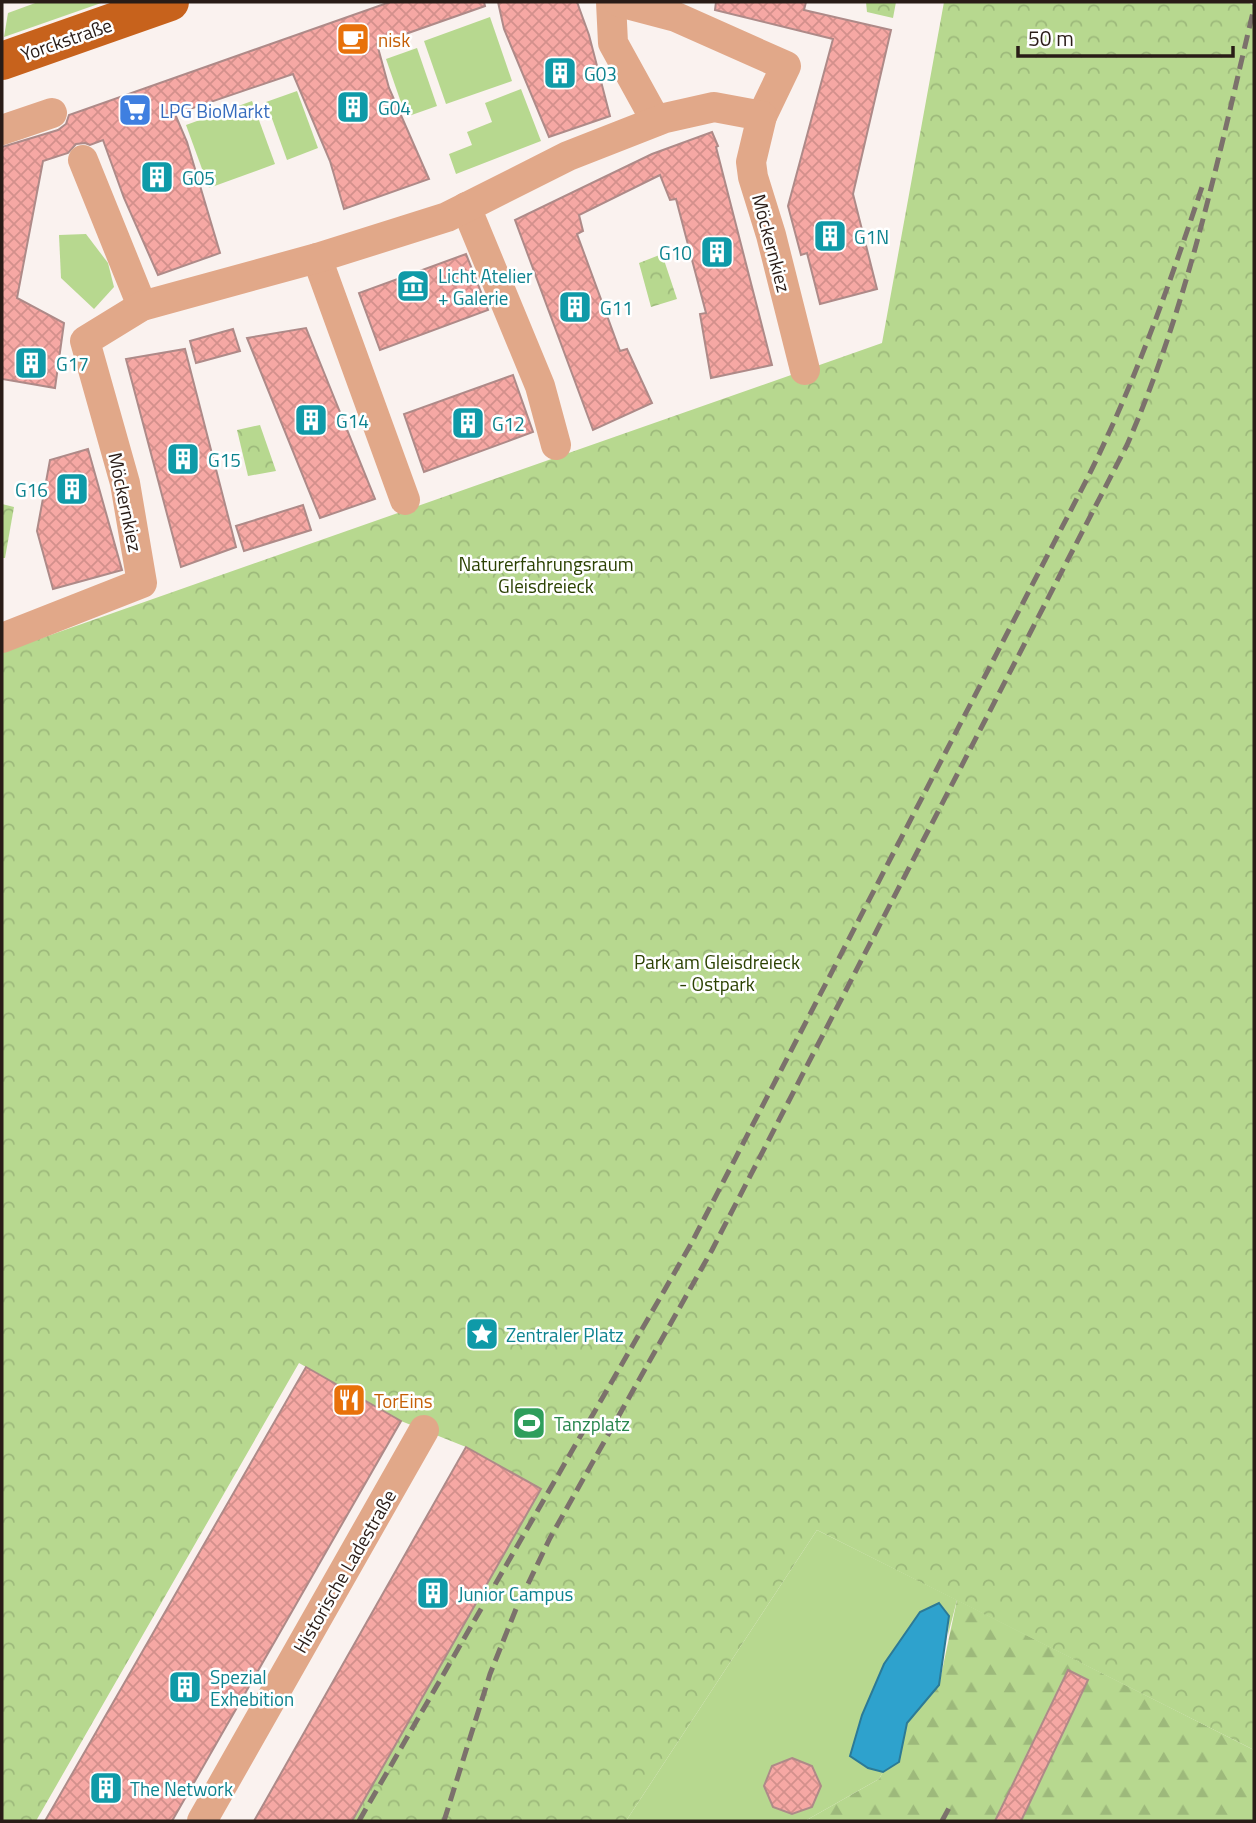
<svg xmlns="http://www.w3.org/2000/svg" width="1256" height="1823" font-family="'Titillium Web',sans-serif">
<defs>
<pattern id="forest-firs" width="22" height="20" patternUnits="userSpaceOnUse" patternTransform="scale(1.75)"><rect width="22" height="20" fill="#b7d88f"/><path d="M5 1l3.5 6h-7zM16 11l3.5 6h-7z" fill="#9db97b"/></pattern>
<pattern id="park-crowns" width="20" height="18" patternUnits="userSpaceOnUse" patternTransform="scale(1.75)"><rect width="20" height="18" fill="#b7d88f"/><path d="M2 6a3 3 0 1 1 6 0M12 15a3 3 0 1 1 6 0" fill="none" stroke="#9db97b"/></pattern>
<pattern id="building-cross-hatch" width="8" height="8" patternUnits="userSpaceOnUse" patternTransform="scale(1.75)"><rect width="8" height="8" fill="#f6a8a4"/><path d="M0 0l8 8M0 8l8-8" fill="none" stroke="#d3908c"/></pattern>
</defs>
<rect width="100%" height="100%" fill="#faf2ef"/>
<!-- green -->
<g fill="#b7d88f">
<polygon points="38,2 104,2 4,37 8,13"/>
<polygon points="490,17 512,81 446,104 424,41"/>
<polygon points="417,48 437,106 406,117 386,59"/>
<polygon points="521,89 541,141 456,174 449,154 472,145 467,132 492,122 485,103"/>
<polygon points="297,91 318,148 287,160 266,102"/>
<polygon points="252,101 275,164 209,188 186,125"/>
<polygon points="86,234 108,263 114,287 94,309 61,278 59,235"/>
<polygon points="817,1530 957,1600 948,1635 949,1616 920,1612 884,1664 862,1715 850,1756 868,1768 883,1772 879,1779 805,1821 626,1821"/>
</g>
<!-- forest -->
<polygon fill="url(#forest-firs)" points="957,1600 1254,1750 1254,1821 805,1821 879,1779 883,1772 898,1762 907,1723 939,1685"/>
<!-- park -->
<g fill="url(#park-crowns)">
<polygon points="866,2 896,2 893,18 867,12"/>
<polygon points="944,2 1248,2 1254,6 1254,1750 817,1530 626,1821 352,1821 541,1489 466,1447 401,1421 299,1363 36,1821 2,1821 2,652 882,343"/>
<polygon points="662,254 677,299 651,307 639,263"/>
<polygon points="260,425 276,471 248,476 237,430"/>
<polygon points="2,504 14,507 5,558 2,558"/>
</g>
<!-- water -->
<polygon fill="#2ea2cd" stroke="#2c7a96" stroke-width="2" points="939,1603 949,1616 939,1685 907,1723 899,1762 883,1772 868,1768 850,1756 862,1715 884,1664 920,1612"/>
<!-- building -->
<g fill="url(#building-cross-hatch)" stroke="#ae8a88" stroke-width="2">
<polygon points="390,2 484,2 485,6 377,44 389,88 429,179 344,209 330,161 293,74 175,114 187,142 220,253 158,275 124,198 103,140 90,145 85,143 76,144 68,153 43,161 17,298 64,323 55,388 2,379 2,147 58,130 66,124 69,115"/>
<polygon points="498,2 577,2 589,35 610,116 549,137 504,29"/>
<polygon points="716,2 806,2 804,10 891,30 853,194 877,289 820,304 807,253 801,255 788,206 833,39 715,10"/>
<polygon points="712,132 718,146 716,147 772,365 711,378 700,314 706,313 676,199 670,200 660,175 579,215 583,231 577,234 620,351 627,349 652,403 593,430 515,220 652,154"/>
<polygon points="466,254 488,310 380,350 359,293"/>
<polygon points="306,328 375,499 320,518 247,338"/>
<polygon points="233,329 240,351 196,363 190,341"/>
<polygon points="185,349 236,547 181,567 126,359"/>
<polygon points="513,375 533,432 424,472 404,414"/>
<polygon points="88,449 122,570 53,589 37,531 50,460"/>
<polygon points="303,505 311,530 244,551 236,526"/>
<polygon points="306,1367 401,1421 172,1821 45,1821"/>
<polygon points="466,1447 541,1489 352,1821 254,1821"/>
<polygon points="1068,1670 1088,1680 1021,1821 995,1821"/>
<polygon points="792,1758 812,1766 821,1786 812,1807 792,1814 773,1807 764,1786 772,1766"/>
</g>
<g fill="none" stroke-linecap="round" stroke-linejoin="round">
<!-- minor -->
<g stroke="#e1a889" stroke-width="30">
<polyline points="611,2 613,43 656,121"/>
<polyline points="619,2 676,17 786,66 762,116"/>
<polyline points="2,130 52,113"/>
<polyline points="83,160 142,306"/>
<polyline points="466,207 540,386 556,445"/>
<polyline points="317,258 405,500"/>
<polyline points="2,638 142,583 125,483 85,341 142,306 317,258 447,217 568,156 665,118 714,107 762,116 751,162 753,177 771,235 805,370"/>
<polyline points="202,1821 424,1430"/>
</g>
<!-- major -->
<polyline stroke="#c7621c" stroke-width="38" points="2,61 170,2"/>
<!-- rail -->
<g stroke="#7c716c" stroke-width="5" stroke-dasharray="14 7" stroke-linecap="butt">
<path d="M359 1821 691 1244 1087 479C1135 383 1170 283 1204 181"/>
<path d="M444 1821 490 1674 516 1609 550 1538 712 1250 1127 445C1189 303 1218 158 1254 8"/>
<polyline points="942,1821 949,1808"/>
</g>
</g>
<!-- icons -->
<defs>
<symbol id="cafe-square" viewBox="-11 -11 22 22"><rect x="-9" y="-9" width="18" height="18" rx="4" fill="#e8710a" stroke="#fff"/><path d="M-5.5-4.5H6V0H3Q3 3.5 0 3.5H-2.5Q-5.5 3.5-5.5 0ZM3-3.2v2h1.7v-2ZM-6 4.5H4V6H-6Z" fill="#fff"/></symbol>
<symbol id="building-square" viewBox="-11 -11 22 22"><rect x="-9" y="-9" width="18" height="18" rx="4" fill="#0f9aa8" stroke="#fff"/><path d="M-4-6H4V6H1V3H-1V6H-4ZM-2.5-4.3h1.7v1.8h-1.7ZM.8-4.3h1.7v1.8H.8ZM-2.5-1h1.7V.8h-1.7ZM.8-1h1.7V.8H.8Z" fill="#fff"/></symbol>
<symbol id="supermarket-square" viewBox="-11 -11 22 22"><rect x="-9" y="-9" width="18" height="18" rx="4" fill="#3f7fe0" stroke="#fff"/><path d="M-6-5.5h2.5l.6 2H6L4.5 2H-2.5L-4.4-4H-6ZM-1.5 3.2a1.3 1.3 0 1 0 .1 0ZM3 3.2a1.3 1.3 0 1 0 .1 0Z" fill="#fff"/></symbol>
<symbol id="museum-square" viewBox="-11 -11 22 22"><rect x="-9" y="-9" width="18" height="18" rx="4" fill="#0f9aa8" stroke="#fff"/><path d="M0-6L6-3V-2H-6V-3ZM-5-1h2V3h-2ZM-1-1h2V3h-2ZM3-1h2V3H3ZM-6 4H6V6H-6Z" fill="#fff"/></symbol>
<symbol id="sight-square" viewBox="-11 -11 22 22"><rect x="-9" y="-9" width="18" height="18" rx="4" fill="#0f9aa8" stroke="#fff"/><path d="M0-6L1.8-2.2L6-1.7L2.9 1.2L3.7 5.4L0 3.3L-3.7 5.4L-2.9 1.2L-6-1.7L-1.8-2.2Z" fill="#fff"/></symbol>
<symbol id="restaurant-square" viewBox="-11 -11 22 22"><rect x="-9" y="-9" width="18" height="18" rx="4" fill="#e8710a" stroke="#fff"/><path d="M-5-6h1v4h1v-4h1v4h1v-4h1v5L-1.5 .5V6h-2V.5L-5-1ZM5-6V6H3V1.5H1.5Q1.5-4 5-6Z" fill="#fff"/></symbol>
<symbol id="stadium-square" viewBox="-11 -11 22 22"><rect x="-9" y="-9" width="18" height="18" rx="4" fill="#2e9e5b" stroke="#fff"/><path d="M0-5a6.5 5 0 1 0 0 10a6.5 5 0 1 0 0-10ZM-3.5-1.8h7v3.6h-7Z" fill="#fff"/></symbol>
</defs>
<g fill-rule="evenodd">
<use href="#cafe-square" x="334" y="20" width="38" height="38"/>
<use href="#building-square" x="541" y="54" width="38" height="38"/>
<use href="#building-square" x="334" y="88" width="38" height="38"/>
<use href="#supermarket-square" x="116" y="91" width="38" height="38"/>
<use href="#building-square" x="138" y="158" width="38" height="38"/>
<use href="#building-square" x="811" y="217" width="38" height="38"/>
<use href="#building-square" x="698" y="233" width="38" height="38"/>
<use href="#museum-square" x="394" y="267" width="38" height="38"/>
<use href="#building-square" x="556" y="288" width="38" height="38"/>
<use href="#building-square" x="12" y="344" width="38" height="38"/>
<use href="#building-square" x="292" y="401" width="38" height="38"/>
<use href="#building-square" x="449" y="404" width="38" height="38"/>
<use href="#building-square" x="164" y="440" width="38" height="38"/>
<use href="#building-square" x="53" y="470" width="38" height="38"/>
<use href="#sight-square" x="463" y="1315" width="38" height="38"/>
<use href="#restaurant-square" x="330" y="1381" width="38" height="38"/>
<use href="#stadium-square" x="510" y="1404" width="38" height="38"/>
<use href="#building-square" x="414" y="1574" width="38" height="38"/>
<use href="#building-square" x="166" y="1668" width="38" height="38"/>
<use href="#building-square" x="87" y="1769" width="38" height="38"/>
</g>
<g text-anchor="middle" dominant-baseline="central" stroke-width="5" stroke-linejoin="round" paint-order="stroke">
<!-- street labels -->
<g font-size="19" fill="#291c17" stroke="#fff">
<text transform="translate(66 39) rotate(-19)">Yorckstraße</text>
<text transform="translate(772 243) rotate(75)">Möckernkiez</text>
<text transform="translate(126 502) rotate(78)">Möckernkiez</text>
<text transform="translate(344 1571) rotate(-60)">Historische Ladestraße</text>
</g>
<!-- food labels -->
<g font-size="19" fill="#c56008" stroke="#fff" text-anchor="start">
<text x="378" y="39">nisk</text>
<text x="374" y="1400">TorEins</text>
</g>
<!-- culture labels -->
<g font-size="19" fill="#0d838f" stroke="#fff" text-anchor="start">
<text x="584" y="73">G03</text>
<text x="378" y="107">G04</text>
<text x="182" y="177">G05</text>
<text x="854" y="236">G1N</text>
<text x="692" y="252" text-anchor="end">G10</text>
<text x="438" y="275">Licht Atelier<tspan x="438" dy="22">+ Galerie</tspan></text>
<text x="600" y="307">G11</text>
<text x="56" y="363">G17</text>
<text x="336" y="420">G14</text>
<text x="492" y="423">G12</text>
<text x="208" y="459">G15</text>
<text x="48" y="489" text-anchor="end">G16</text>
<text x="506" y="1334">Zentraler Platz</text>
<text x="458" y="1593">Junior Campus</text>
<text x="210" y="1676">Spezial<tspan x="210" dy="22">Exhebition</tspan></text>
<text x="130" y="1788">The Network</text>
</g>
<!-- shop labels -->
<g font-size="19" fill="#366cbe" stroke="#fff" text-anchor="start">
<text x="160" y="110">LPG BioMarkt</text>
</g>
<!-- park labels -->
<g font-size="19" fill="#2b4102" stroke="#fff">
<text x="546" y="563">Naturerfahrungsraum<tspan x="546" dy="22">Gleisdreieck</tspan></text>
<text x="717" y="961">Park am Gleisdreieck<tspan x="717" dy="22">- Ostpark</tspan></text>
</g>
<!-- leisure labels -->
<g font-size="19" fill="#27864d" stroke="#fff" text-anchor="start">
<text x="554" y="1423">Tanzplatz</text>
</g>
</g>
<!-- border -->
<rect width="1256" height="1823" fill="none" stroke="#291c17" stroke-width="7"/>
<!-- scale -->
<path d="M1018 46v10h215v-10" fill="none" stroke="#291c17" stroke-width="3.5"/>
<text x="1028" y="46" font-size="21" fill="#291c17" stroke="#ffffff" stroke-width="5" paint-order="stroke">50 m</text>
</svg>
